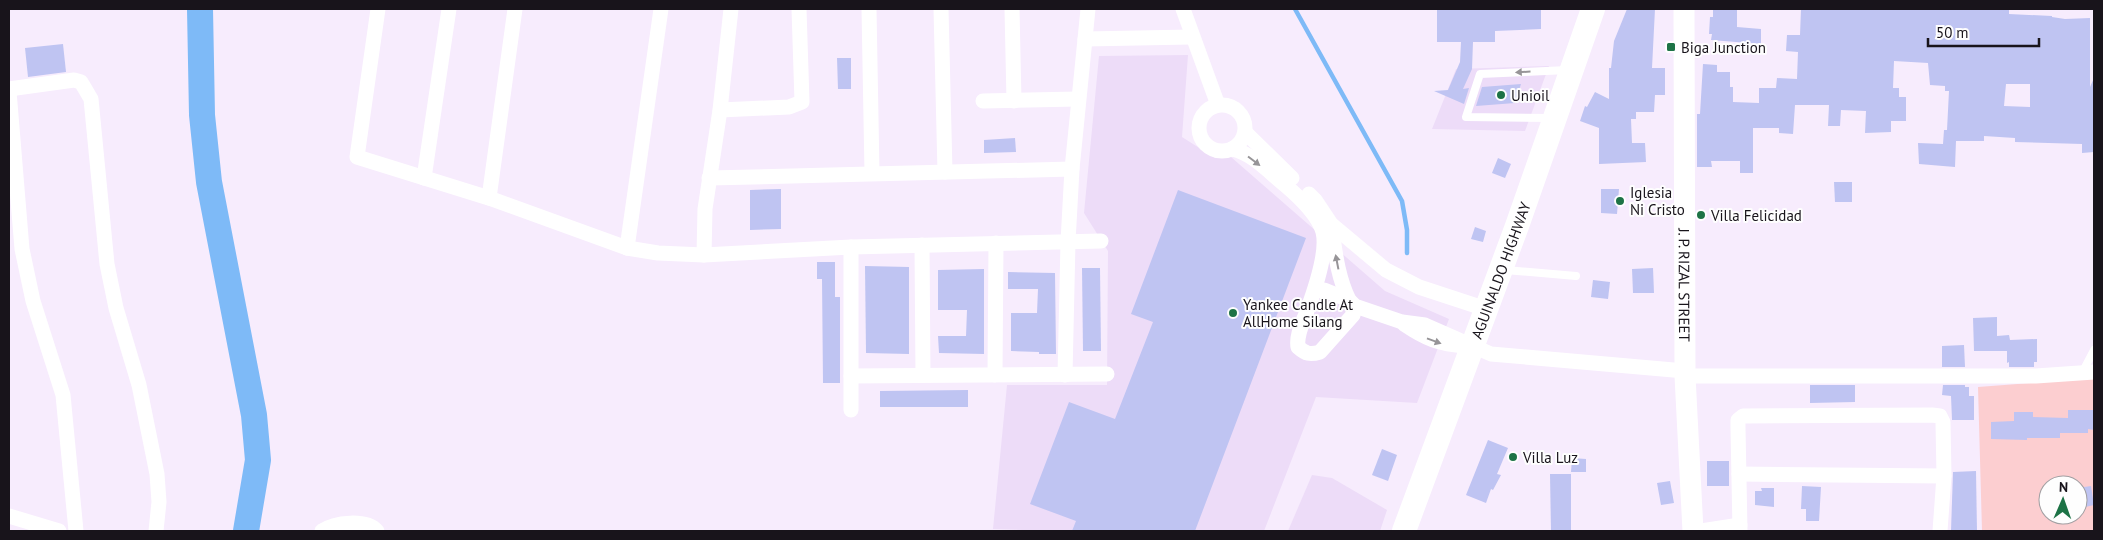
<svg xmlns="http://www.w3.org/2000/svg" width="2103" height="540" font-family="'PT Sans',sans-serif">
<rect width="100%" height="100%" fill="#f7ecfd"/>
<!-- built -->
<g fill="#eddcf8">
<polygon points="1188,55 1182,137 1215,158 1231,157 1385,291 1449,319 1417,403 1316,397 1264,531 1052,531 993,529 1007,385 1107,385 1108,251 1084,213 1099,56"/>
<polygon points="1549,66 1525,131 1432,129 1456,69"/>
<polygon points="1312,475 1332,478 1387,510 1380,531 1288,531"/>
</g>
<!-- green -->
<path fill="#fcced0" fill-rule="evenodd" d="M2094 378V531H1982L1978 387ZM2048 485H2078V515H2048Z"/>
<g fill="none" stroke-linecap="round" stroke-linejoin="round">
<!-- stream -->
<polyline stroke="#7ebaf7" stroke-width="4.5" points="1295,9 1402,201 1407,230 1407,253"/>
<!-- river -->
<polyline stroke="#7ebaf7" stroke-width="26" points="200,9 202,115 209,182 254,415 258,460 246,531"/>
</g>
<!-- building -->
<g fill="#bfc4f2" fill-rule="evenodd">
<polygon points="1437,9 1541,9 1541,29 1495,31 1495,42 1473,42 1472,69 1463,89 1469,88 1464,104 1434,91 1448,90 1460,62 1461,42 1437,42"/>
<polygon points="1627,9 1655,9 1652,68 1665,68 1665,95 1655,95 1654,112 1636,112 1636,119 1631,119 1632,143 1645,143 1646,162 1599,164 1599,128 1580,121 1585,106 1587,107 1595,92 1609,99 1609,68 1611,68 1614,41"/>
<polygon points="1713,9 1737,9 1737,27 1761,29 1761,44 1711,40 1712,34 1709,34 1710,17 1713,17"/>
<path d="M1801 9H2009V14L2052 16V17L2065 19 2090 18V87L2094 78V152L2082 153V144L2015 142V138L1984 136V141H1956L1955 167 1919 164 1918 143 1943 144 1944 130H1947L1949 91H1945V86L1930 85 1928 63 1894 61 1893 88H1899V97H1906V121H1891V132L1865 133 1866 111 1841 110 1840 126H1828L1829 105H1795L1793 134 1779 133V128H1753V173H1740V161H1711L1712 167H1697V114H1700L1703 64 1717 65V72H1730V87H1733V102L1759 103V88H1776L1777 78 1797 79 1798 52 1786 51 1787 35H1800ZM2006 84H2030V107L2004 106Z"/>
<polygon points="63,44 66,72 28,77 25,48"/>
<polygon points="837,58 851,58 851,89 838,89"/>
<polygon points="1521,84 1515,103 1476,106 1482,87"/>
<polygon points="1015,138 1016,152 984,153 984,140"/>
<polygon points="1498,158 1511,164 1505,178 1492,173"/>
<polygon points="1834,182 1852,182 1852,202 1835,202"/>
<polygon points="781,189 781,229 750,230 750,190"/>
<polygon points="1601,189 1619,189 1617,214 1601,213"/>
<polygon points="1178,190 1306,238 1195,531 1072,531 1076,521 1030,504 1069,402 1115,419 1153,322 1131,314"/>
<polygon points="1475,227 1486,231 1483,242 1471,239"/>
<polygon points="817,262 835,262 835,297 840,297 840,383 823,383 822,279 817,279"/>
<polygon points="865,266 909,267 909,354 866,353"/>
<polygon points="1082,268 1100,268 1101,351 1083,351"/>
<polygon points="1653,268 1654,293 1633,293 1632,269"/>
<polygon points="984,269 984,354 939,353 938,336 966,336 967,310 938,310 938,270"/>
<polygon points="1008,272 1055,273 1056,354 1039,354 1039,352 1011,351 1011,313 1037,313 1038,289 1008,289"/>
<polygon points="1593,280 1610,282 1608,299 1591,297"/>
<polygon points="1997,317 1997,336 2009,335 2010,340 2037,339 2037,362 2034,362 2034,367 2009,367 2009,362 2007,363 2007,351 1974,351 1973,318"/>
<polygon points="1964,345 1965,367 1942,367 1942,346"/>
<polygon points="1810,385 1855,385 1855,402 1810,403"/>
<polygon points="1943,385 1965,385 1965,387 1969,387 1969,396 1974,396 1974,420 1952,420 1951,396 1942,395"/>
<polygon points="968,390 968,407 880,407 880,391"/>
<polygon points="2068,410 2094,410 2094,430 2088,429 2088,433 2060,433 2060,438 2027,438 2027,440 1991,439 1991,422 2014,421 2014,412 2033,412 2033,417 2068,418"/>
<polygon points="1488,440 1508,448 1497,474 1501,475 1493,490 1491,489 1486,503 1466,495"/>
<polygon points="1382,449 1397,455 1388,481 1372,475"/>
<polygon points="1572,458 1586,459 1586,472 1571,472"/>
<rect x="1707" y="461" width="22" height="25"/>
<polygon points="1976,471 1977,531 1951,531 1953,472"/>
<polygon points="1550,474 1571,474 1571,531 1551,531"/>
<polygon points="1670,481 1674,503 1661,505 1657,483"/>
<polygon points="1802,486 1821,487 1819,521 1806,521 1806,509 1801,509"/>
<polygon points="2091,486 2094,505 2081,508 2078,488"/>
<polygon points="1761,488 1774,488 1774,507 1755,505 1755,491 1762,491"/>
</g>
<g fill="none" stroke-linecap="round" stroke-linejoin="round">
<!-- service -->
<g stroke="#fff" stroke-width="8">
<polyline points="1551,118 1466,117 1480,74 1568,70"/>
<polyline points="1505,270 1576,276"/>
<polyline points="2082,373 2094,350"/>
</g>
<!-- minor -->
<g stroke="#fff" stroke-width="15">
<polyline points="378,9 357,157 489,198 627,248 658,253 704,255 851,247 1101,241"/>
<polyline points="869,9 872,173"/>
<polyline points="941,9 945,172"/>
<polyline points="1012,9 1014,101"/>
<polyline points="1183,9 1218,105"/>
<polyline points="1085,39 1191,37"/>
<polyline points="9,89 74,80 81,82 91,99 107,264 116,308 139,385 157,474 159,502 156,531"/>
<polyline points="9,91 22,249 33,301 63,395 76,531"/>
<polyline points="983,101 1078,99"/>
<circle cx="1222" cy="128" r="23"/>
<polyline points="720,110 789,107 802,102 799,9"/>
<polyline points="1245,132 1292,178"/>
<path d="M1232 149C1252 153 1269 172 1285 185 1298 196 1318 215 1323 232 1328 252 1314 292 1307 311 1303 322 1296 335 1298 347 1306 354 1310 355 1320 352L1353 315 1355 306"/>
<polyline points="424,178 449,9"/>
<polyline points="709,178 1072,169"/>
<polyline points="1309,194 1315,200 1331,224 1386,270 1419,287 1486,309"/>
<polyline points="489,198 515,9"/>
<path d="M1331 224C1335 250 1337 275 1349 300"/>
<polyline points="922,245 923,375"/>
<polyline points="627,248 661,9"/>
<polyline points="704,255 705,209 720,110 731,9"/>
<polyline points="1315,291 1324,290 1349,300 1355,306 1402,322 1425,325 1491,354 1685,371"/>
<path d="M1404 324C1426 339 1439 344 1466 346"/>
<polyline points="995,375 996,243"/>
<polyline points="1065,375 1068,242 1072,169 1088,9"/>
<polyline points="851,376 1107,374"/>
<polyline points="1685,376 2036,376 2094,372"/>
<polyline points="851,410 851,247"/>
<polyline points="1739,474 1944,476"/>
<polyline points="9,516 59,531"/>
<path d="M322 531C335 522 366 519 377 531"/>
<polyline points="1701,531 1740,525"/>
<polyline points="1740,531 1738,428 1738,420 1743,416 1932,415 1940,416 1943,422 1944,476 1940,531"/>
</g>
<!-- secondary -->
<path stroke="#fff" stroke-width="21" id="s1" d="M1684 9 1685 376 1693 531"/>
<!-- primary -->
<path stroke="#fff" stroke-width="24" id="s2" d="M1404 531 1517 226 1593 9"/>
</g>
<!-- one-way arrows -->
<defs><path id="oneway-solid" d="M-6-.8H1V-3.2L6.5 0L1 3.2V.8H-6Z" transform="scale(1.25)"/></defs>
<g fill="#979598">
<use href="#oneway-solid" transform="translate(1523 72) rotate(177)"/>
<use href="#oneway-solid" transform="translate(1254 161) rotate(37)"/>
<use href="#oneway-solid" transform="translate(1337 262) rotate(-101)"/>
<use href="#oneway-solid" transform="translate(1434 341) rotate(20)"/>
</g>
<!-- markers -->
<g fill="#1d7346" stroke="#fefefe" stroke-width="2">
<rect x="1666" y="42" width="10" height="10" rx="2.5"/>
<circle cx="1501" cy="95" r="5"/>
<circle cx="1620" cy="201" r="5"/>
<circle cx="1701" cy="215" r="5"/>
<circle cx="1233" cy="313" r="5"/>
<circle cx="1513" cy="457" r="5"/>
</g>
<g text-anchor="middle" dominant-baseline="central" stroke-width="4" stroke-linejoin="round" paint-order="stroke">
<!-- poi labels -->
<g font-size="15" fill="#18141b" stroke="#fefefe" text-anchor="start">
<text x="1681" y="47">Biga Junction</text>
<text x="1511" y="95">Unioil</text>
<text x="1630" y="192">Iglesia<tspan x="1630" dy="17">Ni Cristo</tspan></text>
<text x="1711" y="215">Villa Felicidad</text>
<text x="1243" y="304">Yankee Candle At<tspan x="1243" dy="17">AllHome Silang</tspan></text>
<text x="1523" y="457">Villa Luz</text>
</g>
<!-- street labels -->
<g font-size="15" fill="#18141b" stroke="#fefefe">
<text stroke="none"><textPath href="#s2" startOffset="278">AGUINALDO HIGHWAY</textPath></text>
<text stroke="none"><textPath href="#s1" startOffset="276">J. P. RIZAL STREET</textPath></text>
</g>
</g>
<!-- border -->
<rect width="2103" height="540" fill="none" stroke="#18141b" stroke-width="20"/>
<!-- north arrow -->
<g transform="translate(2063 500) rotate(2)"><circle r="24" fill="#fefefe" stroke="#a2a0a3"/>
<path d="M0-4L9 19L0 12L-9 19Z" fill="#1d7346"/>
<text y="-8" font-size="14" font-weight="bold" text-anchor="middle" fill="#18141b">N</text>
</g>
<!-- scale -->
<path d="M1928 38v8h111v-8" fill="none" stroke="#18141b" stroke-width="2.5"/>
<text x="1936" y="38" font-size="15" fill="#18141b" stroke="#fefefe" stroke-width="4" paint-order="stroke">50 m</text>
</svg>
